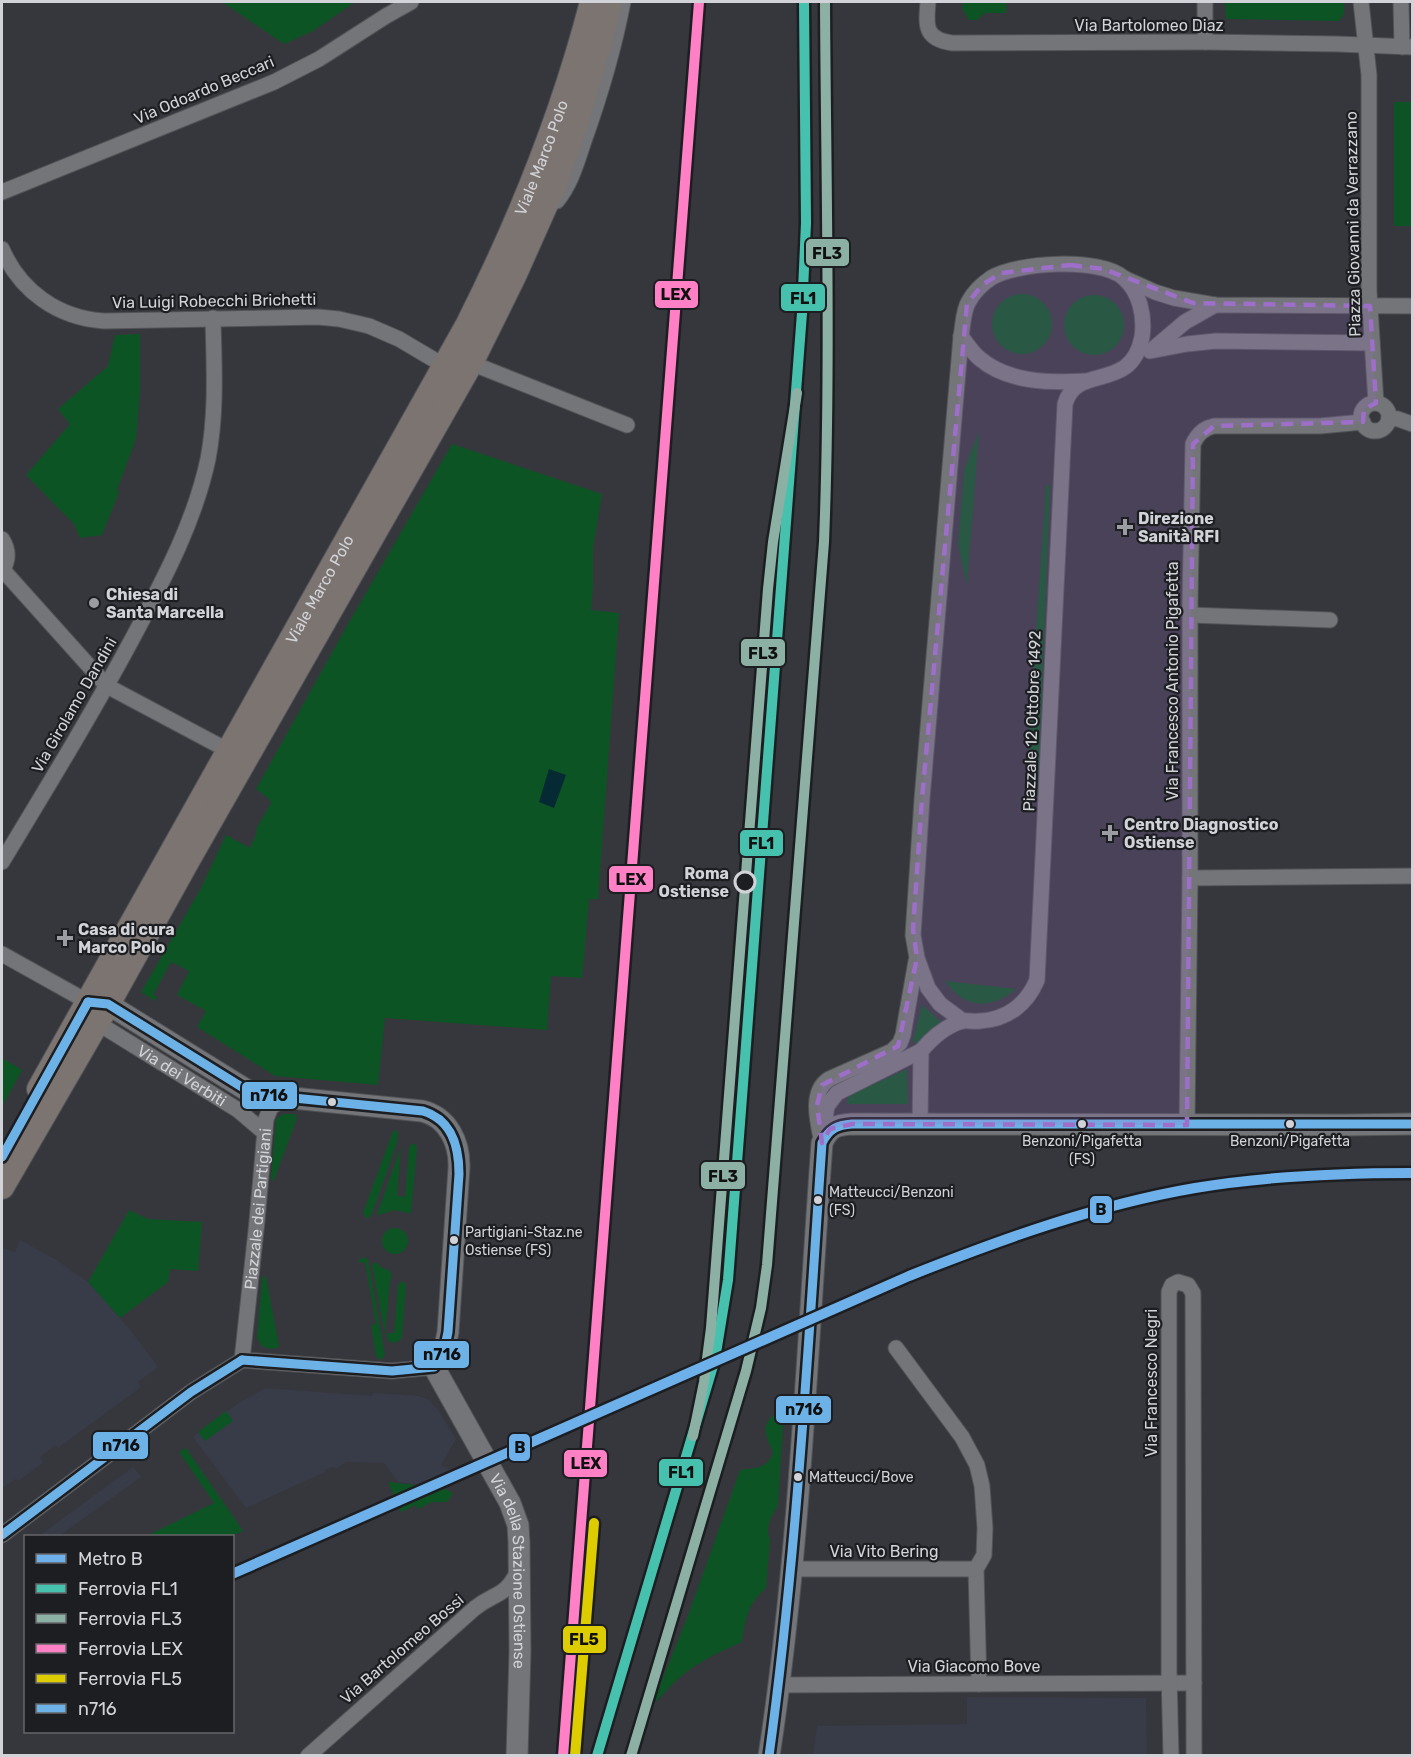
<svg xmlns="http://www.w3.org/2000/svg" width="1414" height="1757" font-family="Rubik,sans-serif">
<rect width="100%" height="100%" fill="#36373c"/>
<!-- built -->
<g fill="#383b48">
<polygon points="20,1240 55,1259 88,1282 131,1331 158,1367 138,1382 141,1387 58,1448 55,1445 40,1457 44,1462 18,1481 16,1479 2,1488 2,1251 3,1248 15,1252"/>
<polygon points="266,1388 372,1396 373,1393 419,1396 429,1400 439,1411 456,1439 441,1465 453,1471 444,1488 398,1482 384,1463 346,1462 337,1468 333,1467 324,1470 325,1472 246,1508 193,1437 240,1402"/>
<polygon points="133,1467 141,1477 59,1536 39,1536"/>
<polygon points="967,1697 1146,1698 1147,1755 813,1755 817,1726 967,1724"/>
</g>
<!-- green -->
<g fill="#0d5425">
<polygon points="222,2 355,2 313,31 284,44"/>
<polygon points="963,2 1006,2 1006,13 985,13 977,20 969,20 962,8"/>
<polygon points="1225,2 1344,2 1344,14 1339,21 1226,19"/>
<polygon points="1394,102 1412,102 1412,227 1412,226 1394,226"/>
<circle cx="1022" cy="324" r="30"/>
<circle cx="1094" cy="325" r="30"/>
<polygon points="140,334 140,392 136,439 117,490 119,492 102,535 80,538 74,524 26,475 70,424 58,409 108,366 115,335"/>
<polygon points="979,431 967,586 958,545 964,470"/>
<polygon points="452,444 602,494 593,548 593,588 591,610 619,613 598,899 589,899 582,978 551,976 547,1030 385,1018 378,1085 275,1076 197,1027 206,1011 177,995 189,971 171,962 153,995 157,997 155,1001 141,992 201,888 226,835 250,848 257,832 256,829 271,803 269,799 256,789 348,624"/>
<polygon points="1046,485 1050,485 1038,795 1025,794"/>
<path d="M945 981 1016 989C991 1010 964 1009 945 981Z"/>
<polygon points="922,1005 941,1022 928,1032 916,1045 913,1040"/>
<polygon points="2,1058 22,1070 2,1107"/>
<polygon points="907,1069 908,1104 847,1104 848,1098 852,1094"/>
<polygon points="283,1114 295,1114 297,1118 274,1180 272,1181 271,1179 276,1119"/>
<polygon points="396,1130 398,1133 397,1143 372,1214 369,1218 366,1218 363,1213 393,1131"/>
<polygon points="412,1144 415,1144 417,1148 411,1213 408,1213 395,1210 378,1215 377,1214 401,1147 397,1196 405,1197 409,1147"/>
<polygon points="129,1210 148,1219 202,1222 198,1271 170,1269 168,1282 120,1318 88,1282"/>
<circle cx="395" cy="1241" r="13"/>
<polygon points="364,1257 368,1260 385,1355 381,1360 378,1358 376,1356 371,1325 376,1324 365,1262 359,1263 359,1260"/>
<polygon points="376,1262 382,1268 389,1270 392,1275 390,1281 385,1334 372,1265"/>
<polygon points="264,1276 266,1277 279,1346 277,1348 270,1349 262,1346 257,1338 262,1278"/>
<polygon points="401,1282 404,1282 406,1287 402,1337 399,1341 392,1343 387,1339 387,1333 394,1333 398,1285"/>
<path d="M784 1407 778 1506C771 1515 765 1528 770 1540L766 1588C748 1603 745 1620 742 1642 704 1659 685 1668 657 1701L654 1700 689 1613 740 1470C755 1468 768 1469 773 1452 762 1428 761 1423 784 1407Z"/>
<polygon points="226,1411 233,1421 205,1441 198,1432"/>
<polygon points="186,1448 243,1531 231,1536 146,1536 214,1503 179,1452"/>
<polygon points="388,1482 443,1488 453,1493 447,1502 432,1502 418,1509 416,1505 401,1512"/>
</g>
<!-- water -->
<polygon fill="#052a33" points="549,769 566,775 554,808 539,802"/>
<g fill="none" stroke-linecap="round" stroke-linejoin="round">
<defs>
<g id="street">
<path d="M928 2C926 25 924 39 952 43L1205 42 1337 44 1412 47"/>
<polyline points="1205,2 1205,42"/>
<polyline points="1361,2 1369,75 1369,291 1376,403"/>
<polyline points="1401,2 1402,47"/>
<polyline points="2,192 274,82 319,59 386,16 411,2"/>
<path d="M557 201C571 184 577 162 584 141 600 96 614 49 623 2"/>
<path d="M2 249C20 291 58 318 104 321L318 317 339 319 369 326 399 339 448 368 458 369 471 363 627 425"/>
<polyline points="1126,279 1155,292 1174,298 1215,305 1412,306"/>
<polyline points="961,336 922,799 913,935 917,958 928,988 940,1004 963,1021"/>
<polyline points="1152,350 1185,322 1215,305"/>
<polyline points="1150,351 1187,344 1216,341 1372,343"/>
<circle cx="1375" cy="417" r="14"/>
<polyline points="1389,418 1398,419 1412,424"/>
<path d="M2 539C9 550 9 560 2 571"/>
<polyline points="3,570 107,686 229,751"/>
<polyline points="1190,615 1330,620"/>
<path d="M2 862C48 786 95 709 137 630 166 575 195 520 208 459 217 412 214 365 213 318"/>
<polyline points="1190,878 1412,876"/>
<polyline points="2,954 88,1002 96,1003"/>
<path id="s1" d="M95 1016 98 1021 104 1027 238 1110 265 1133"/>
<path d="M920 1124 921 1051C931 1039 946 1026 962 1021 967 1020 974 1022 980 1021 1007 1020 1027 1004 1037 980L1065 404C1077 362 1131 394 1142 337 1145 317 1140 292 1124 278 1100 257 1017 262 991 278 982 284 974 292 969 301 963 310 963 326 961 336 967 344 972 352 979 358 1008 383 1050 383 1086 381"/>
<polyline points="824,1125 827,1106 837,1093 921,1051"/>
<path d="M1187 1125 1190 878V603L1193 444C1197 435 1204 428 1214 426H1320L1363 422"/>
<path d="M822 1143C818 1123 809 1092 829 1079L892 1051 900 1043 903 1035 916 961"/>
<polyline points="896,1348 962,1437 977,1465 982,1486 985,1528 984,1555 976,1569 979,1684"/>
<path id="s2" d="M242 1360 257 1221 266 1119 271 1107 286 1098"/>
<polyline points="242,1360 392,1371 434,1367"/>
<polyline points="2,1535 191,1392 242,1360"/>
<polyline points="792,1569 976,1569"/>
<polyline points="779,1685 1194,1683"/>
<path d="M308 1756 475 1608C497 1591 505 1598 519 1569"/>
<polyline points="1171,1756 1169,1673 1169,1292 1172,1285 1178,1282 1188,1285 1193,1293 1194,1756"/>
</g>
<g id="secondary">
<path id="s3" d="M108 1004 253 1094 422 1111C448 1117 460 1143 459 1168L448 1332 444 1351 434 1367 510 1503 518 1525 519 1542 520 1652 517 1756"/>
<path d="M769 1756C800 1553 807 1347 822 1143 829 1127 836 1125 852 1124L1342 1125 1412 1124"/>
</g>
<g id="primary">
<path id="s4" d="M39 1089 468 324C520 221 563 114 592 2"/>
<polyline points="2,1187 108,1004 188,860 471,363 514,276 555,184 579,114 600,42 610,2"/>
</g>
</defs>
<!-- street casing -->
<use href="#street" stroke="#515357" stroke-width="17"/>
<!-- secondary casing -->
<use href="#secondary" stroke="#515357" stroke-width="23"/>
<!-- primary casing -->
<use href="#primary" stroke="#515357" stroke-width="26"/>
<!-- street -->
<use href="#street" stroke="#747578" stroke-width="15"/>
<!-- secondary -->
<use href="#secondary" stroke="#747578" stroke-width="21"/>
<!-- primary -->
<use href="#primary" stroke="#7c7471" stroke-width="24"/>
<defs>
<g id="bus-1">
<path d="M88 1002 108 1004 253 1094 423 1111C452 1120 459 1146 459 1174L448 1332 444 1351 434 1367 392 1371 242 1360"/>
<polyline points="2,1157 88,1002"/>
<polyline points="2,1535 191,1392 242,1360"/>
<path d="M769 1756C797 1552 808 1348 822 1143 829 1129 837 1125 852 1124H1412"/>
</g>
</defs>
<!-- bus-1 casing -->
<use href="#bus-1" stroke="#1d1e21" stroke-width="14"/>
<!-- bus-1 -->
<use href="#bus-1" stroke="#6db2e7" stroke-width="9"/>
<defs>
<polyline id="rail-1" points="597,1756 715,1359 728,1280 802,313 806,223 804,2"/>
<g id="rail-2">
<polyline points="693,1436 704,1382 711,1328 768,589 773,542 797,393"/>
<path d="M631 1756 746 1371 761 1308 767 1265 824 542C831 363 826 182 825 2"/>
</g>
<polyline id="rail-3" points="563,1756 699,2"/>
<polyline id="rail-4" points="575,1756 594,1523"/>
</defs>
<!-- rail-1 casing -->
<use href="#rail-1" stroke="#1d1e21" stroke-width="15"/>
<!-- rail-2 casing -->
<use href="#rail-2" stroke="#1d1e21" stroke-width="15"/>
<!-- rail-3 casing -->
<use href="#rail-3" stroke="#1d1e21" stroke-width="15"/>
<!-- rail-4 casing -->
<use href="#rail-4" stroke="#1d1e21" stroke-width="15"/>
<!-- rail-1 -->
<use href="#rail-1" stroke="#46c1ad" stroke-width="10"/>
<!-- rail-2 -->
<use href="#rail-2" stroke="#8cb0a4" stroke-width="10"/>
<!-- rail-3 -->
<use href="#rail-3" stroke="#ff80c5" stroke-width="10"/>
<!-- rail-4 -->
<use href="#rail-4" stroke="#dccc00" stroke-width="10"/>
<defs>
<path id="metro-1" d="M232 1574 909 1276C1002 1239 1096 1205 1195 1188 1266 1176 1339 1173 1412 1173"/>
</defs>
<!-- metro-1 casing -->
<use href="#metro-1" stroke="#1d1e21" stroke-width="15"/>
<!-- metro-1 -->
<use href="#metro-1" stroke="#6eb0ea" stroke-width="10"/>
</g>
<!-- marked area -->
<path fill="#9d6fc9" fill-opacity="0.2" stroke="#9d6fc9" stroke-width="4.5" stroke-dasharray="12 8" stroke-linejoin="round" d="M1070 265 1104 269 1193 303 1370 306 1376 403 1364 409 1363 422 1214 426 1193 444 1187 1125 852 1124 830 1129 822 1143 817 1105 822 1085 898 1046 917 958 913 929 922 799 967 304 982 285 1001 273Z"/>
<!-- markers -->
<g fill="#9b9ca1" stroke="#1d1e21" stroke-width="2">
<path d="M1122 518h6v6h6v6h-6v6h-6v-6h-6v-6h6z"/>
<circle cx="94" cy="603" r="6"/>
<path d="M1107 824h6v6h6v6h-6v6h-6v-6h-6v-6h6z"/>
<path d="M62 929h6v6h6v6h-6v6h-6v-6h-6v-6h6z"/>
</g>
<circle fill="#1d1e21" stroke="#d1d3d8" stroke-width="3" cx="745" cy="882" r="10"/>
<g fill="#d1d3d8" stroke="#1d1e21" stroke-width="2">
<circle cx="332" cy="1102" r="5"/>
<circle cx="1082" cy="1124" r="5"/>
<circle cx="1290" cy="1124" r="5"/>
<circle cx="818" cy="1200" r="5"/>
<circle cx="454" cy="1240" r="5"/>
<circle cx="798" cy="1477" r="5"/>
</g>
<g text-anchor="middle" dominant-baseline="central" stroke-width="4.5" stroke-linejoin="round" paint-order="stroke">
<!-- bus labels -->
<g font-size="14" fill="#d1d3d8" stroke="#1d1e21" text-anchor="start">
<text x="1082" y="1141" text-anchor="middle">Benzoni/Pigafetta<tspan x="1082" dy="18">(FS)</tspan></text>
<text x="1290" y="1141" text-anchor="middle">Benzoni/Pigafetta</text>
<text x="829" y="1192">Matteucci/Benzoni<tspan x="829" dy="18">(FS)</tspan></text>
<text x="465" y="1232">Partigiani-Staz.ne<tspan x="465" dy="18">Ostiense (FS)</tspan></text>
<text x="809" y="1477">Matteucci/Bove</text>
</g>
<!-- street labels -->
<g font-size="16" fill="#d1d3d8" stroke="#1d1e21">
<text x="1149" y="25">Via Bartolomeo Diaz</text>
<text transform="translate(204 90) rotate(-23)">Via Odoardo Beccari</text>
<text stroke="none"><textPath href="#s4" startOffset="1059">Viale Marco Polo</textPath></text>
<text transform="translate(1353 224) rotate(-91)">Piazza Giovanni da Verrazzano</text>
<text transform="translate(214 301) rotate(-1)">Via Luigi Robecchi Brichetti</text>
<text stroke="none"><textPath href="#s4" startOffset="573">Viale Marco Polo</textPath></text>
<text transform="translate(1172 681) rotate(-90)">Via Francesco Antonio Pigafetta</text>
<text transform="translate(74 705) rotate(-60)">Via Girolamo Dandini</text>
<text transform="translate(1032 721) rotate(-88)">Piazzale 12 Ottobre 1492</text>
<text stroke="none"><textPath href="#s1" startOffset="106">Via dei Verbiti</textPath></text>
<text stroke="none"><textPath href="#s2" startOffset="152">Piazzale dei Partigiani</textPath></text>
<text transform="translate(1151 1383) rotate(-90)">Via Francesco Negri</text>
<text x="884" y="1551">Via Vito Bering</text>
<text stroke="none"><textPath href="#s3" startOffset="840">Via della Stazione Ostiense</textPath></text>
<text transform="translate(402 1649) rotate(-41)">Via Bartolomeo Bossi</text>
<text x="974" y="1666">Via Giacomo Bove</text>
</g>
<!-- poi labels -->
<g font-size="16" font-weight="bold" fill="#d1d3d8" stroke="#1d1e21" text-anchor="start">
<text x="1138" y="518">Direzione<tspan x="1138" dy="18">Sanità RFI</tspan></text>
<text x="106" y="594">Chiesa di<tspan x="106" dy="18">Santa Marcella</tspan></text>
<text x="1124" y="824">Centro Diagnostico<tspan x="1124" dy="18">Ostiense</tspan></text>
<text x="78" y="929">Casa di cura<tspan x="78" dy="18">Marco Polo</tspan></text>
</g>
<!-- stop labels -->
<g font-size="16" font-weight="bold" fill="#d1d3d8" stroke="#1d1e21" text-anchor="end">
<text x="729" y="873">Roma<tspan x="729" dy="18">Ostiense</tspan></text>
</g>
</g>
<g stroke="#1d1e21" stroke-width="2">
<rect x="805" y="238" width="45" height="29" rx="6" fill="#8cb0a4"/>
<rect x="654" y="280" width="45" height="29" rx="6" fill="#ff80c5"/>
<rect x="780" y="283" width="46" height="29" rx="6" fill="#46c1ad"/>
<rect x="740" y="638" width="46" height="29" rx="6" fill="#8cb0a4"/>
<rect x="739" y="829" width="45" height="28" rx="6" fill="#46c1ad"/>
<rect x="608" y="865" width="46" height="28" rx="6" fill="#ff80c5"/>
<rect x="241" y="1081" width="57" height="29" rx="6" fill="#6db2e7"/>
<rect x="700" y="1161" width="46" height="29" rx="6" fill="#8cb0a4"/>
<rect x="1089" y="1195" width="24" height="29" rx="6" fill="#6eb0ea"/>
<rect x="413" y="1340" width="57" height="29" rx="6" fill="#6db2e7"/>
<rect x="775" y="1395" width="57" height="29" rx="6" fill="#6db2e7"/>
<rect x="92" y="1431" width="57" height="29" rx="6" fill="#6db2e7"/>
<rect x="508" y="1433" width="23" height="29" rx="6" fill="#6eb0ea"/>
<rect x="563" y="1449" width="45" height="29" rx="6" fill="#ff80c5"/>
<rect x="658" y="1458" width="46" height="29" rx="6" fill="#46c1ad"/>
<rect x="562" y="1625" width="45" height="29" rx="6" fill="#dccc00"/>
</g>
<g font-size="16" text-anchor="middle" font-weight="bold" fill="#111">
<text x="827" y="259">FL3</text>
<text x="676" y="300">LEX</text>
<text x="803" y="304">FL1</text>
<text x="763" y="659">FL3</text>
<text x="761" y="849">FL1</text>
<text x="631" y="885">LEX</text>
<text x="269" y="1101">n716</text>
<text x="723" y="1182">FL3</text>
<text x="1101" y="1215">B</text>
<text x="442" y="1360">n716</text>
<text x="804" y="1415">n716</text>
<text x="121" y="1451">n716</text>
<text x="520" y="1453">B</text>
<text x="586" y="1469">LEX</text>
<text x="681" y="1478">FL1</text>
<text x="584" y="1645">FL5</text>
</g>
<!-- border -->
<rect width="1414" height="1757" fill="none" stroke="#d1d3d8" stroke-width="6"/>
<!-- legend -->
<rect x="24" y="1535" width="210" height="198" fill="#1d1e21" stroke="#65666a" stroke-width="1.5"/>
<rect x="36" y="1554" width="30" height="9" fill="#6eb0ea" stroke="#65666a" stroke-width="1.5"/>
<text x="78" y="1565" font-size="18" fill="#d1d3d8">Metro B</text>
<rect x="36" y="1584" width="30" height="9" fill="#46c1ad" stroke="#65666a" stroke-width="1.5"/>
<text x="78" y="1595" font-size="18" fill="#d1d3d8">Ferrovia FL1</text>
<rect x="36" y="1614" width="30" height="9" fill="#8cb0a4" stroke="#65666a" stroke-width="1.5"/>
<text x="78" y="1625" font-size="18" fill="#d1d3d8">Ferrovia FL3</text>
<rect x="36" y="1644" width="30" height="9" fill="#ff80c5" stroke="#65666a" stroke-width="1.5"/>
<text x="78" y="1655" font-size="18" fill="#d1d3d8">Ferrovia LEX</text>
<rect x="36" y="1674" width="30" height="9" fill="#dccc00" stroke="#65666a" stroke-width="1.5"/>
<text x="78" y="1685" font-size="18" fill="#d1d3d8">Ferrovia FL5</text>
<rect x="36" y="1704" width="30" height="9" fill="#6db2e7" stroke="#65666a" stroke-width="1.5"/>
<text x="78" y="1715" font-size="18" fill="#d1d3d8">n716</text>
</svg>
